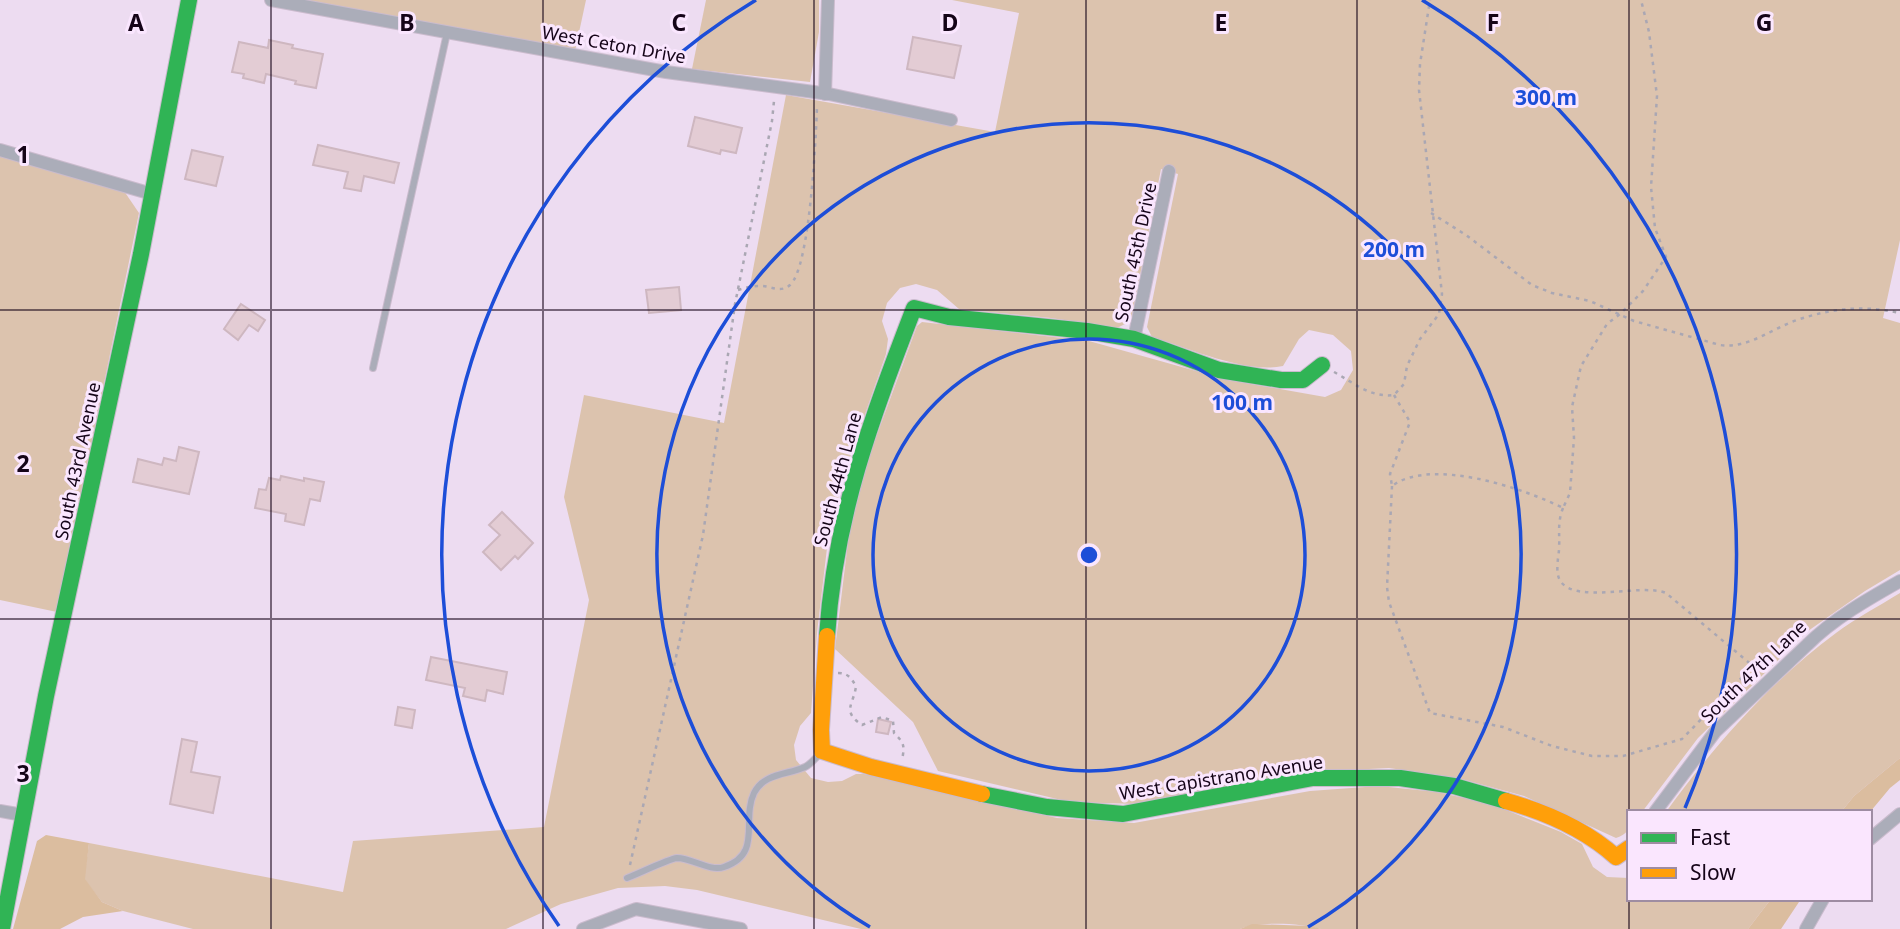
<svg xmlns="http://www.w3.org/2000/svg" width="1900" height="929" font-family="'Noto Sans',sans-serif">
<rect width="100%" height="100%" fill="#eddcf1"/>
<!-- green -->
<g fill="#dcc3ae">
<polygon points="306,0 586,0 575,51"/>
<polygon points="706,0 819,0 819,32 810,82 692,69"/>
<path d="M952 0H1900V240L1883 318 1900 323V570L1865 591 1808 631 1698 738 1642 812H1629C1629 826 1631 833 1616 838L1524 796 1458 778 1389 768 1308 772 1137 804 1070 802 938 771 913 722 835 649 849 534 868 459 917 326 922 322 1089 341 1228 380 1325 397 1341 390 1353 370 1351 351 1333 335 1309 330 1299 339 1283 366C1245 374 1189 348 1152 337L1147 327 1178 174 1161 169 1131 321 1117 328 1051 318 959 309 937 290 916 284 900 288 887 303 882 321 888 339 886 354 848 463 829 531 817 633 811 713 800 726 794 745 796 760 811 778 828 782 842 781 856 774H864L1057 818 1134 823 1310 791 1379 786 1437 792 1491 804 1561 832 1582 844 1593 867 1607 877 1629 878V899H1771L1748 929H1321C1300 923 1260 921 1240 929H861L697 890 665 886 618 888 561 904 506 929H193L123 911 102 902 84 879 89 843 343 892 353 841 544 827 589 600 564 497 584 395 724 423 786 95 995 132 1019 13Z"/>
<polygon points="0,156 124,191 139,213 57,612 0,600"/>
<path d="M1900 593V758L1854 796 1841 812H1666C1714 746 1770 682 1836 633 1856 618 1879 606 1900 593Z"/>
</g>
<!-- forest -->
<g fill="#dbbd9f">
<polygon points="1900,758 1900,780 1890,788 1870,812 1841,812 1854,796"/>
<polygon points="46,835 89,843 85,879 102,902 123,911 83,917 60,929 13,929 37,841"/>
<polygon points="1771,899 1801,899 1781,929 1748,929"/>
<polygon points="1252,924 1311,926 1321,929 1240,929"/>
</g>
<!-- building -->
<g fill="#e3ccd4" stroke="#ceb7c0" stroke-width="2">
<polygon points="913,37 961,46 954,78 907,69"/>
<polygon points="269,40 293,45 292,48 323,54 316,88 295,84 296,81 266,74 264,83 243,78 244,74 232,72 239,42 268,48"/>
<polygon points="695,117 742,128 736,153 721,150 720,154 688,146"/>
<polygon points="318,145 399,163 394,183 364,176 361,191 344,188 348,172 313,165"/>
<polygon points="192,150 223,157 216,186 185,179"/>
<polygon points="679,287 681,310 649,313 646,290"/>
<polygon points="241,304 265,320 258,331 249,325 238,340 224,329"/>
<polygon points="179,447 199,452 189,494 133,482 138,459 162,465 164,458 176,461"/>
<polygon points="281,476 304,481 304,478 324,482 320,501 310,499 304,525 285,521 286,514 255,508 259,489 266,490 269,478 280,480"/>
<polygon points="502,512 533,543 518,559 515,556 501,570 483,552 500,535 489,525"/>
<polygon points="431,657 507,672 503,694 487,690 485,701 463,696 465,688 426,680"/>
<polygon points="398,707 415,710 412,728 395,725"/>
<polygon points="878,719 891,722 888,734 876,732"/>
<polygon points="182,739 197,742 191,772 220,777 213,813 170,804"/>
</g>
<g fill="none" stroke-linecap="round" stroke-linejoin="round">
<defs>
<g id="lane">
<polyline points="373,368 447,33"/>
<path d="M627 878C638 874 668 859 677 858 692 858 710 872 724 867 763 854 741 820 754 793 764 773 787 775 805 767 811 764 816 758 821 752"/>
</g>
<g id="street">
<polyline points="271,0 666,72 829,94 951,120"/>
<polyline points="825,94 828,0"/>
<polyline points="0,150 152,194"/>
<polyline points="1134,339 1169,171"/>
<polyline points="0,811 23,815"/>
<path d="M1655 812 1715 732 1807 645C1833 619 1868 599 1900 581"/>
<polyline points="1870,839 1900,814"/>
<polyline points="583,929 636,909 741,929"/>
<polyline points="1806,929 1823,899"/>
</g>
<g id="fast">
<path d="M827 636C835 515 871 420 914 308L949 317 1087 331 1134 339 1219 370 1281 380H1303L1322 365"/>
<polyline points="982,794 1047,807 1123,814 1313,778 1400,778 1454,786 1506,801"/>
<polyline points="2,929 46,696 141,254 189,0"/>
</g>
<g id="slow">
<polyline points="827,636 821,730 822,751 871,767 982,794"/>
<path d="M1506 801C1545 812 1586 830 1616 857L1629 848"/>
</g>
</defs>
<!-- lane casing -->
<use href="#lane" stroke="#cabbcd" stroke-width="8"/>
<!-- street casing -->
<use href="#street" stroke="#cabbcd" stroke-width="14"/>
<!-- fast casing -->
<use href="#fast" stroke="#cabbcd" stroke-width="18"/>
<!-- slow casing -->
<use href="#slow" stroke="#cabbcd" stroke-width="18"/>
<!-- path -->
<g stroke="#aaa7b3" stroke-width="2.5" stroke-dasharray="3.5 5" stroke-linecap="butt">
<path d="M1431 213 1466 235 1532 285 1552 293 1590 301 1634 321 1720 345C1748 349 1771 329 1797 320 1833 308 1863 305 1900 313"/>
<path d="M738 290C745 288 752 286 759 286 770 285 780 294 790 285 810 268 816 137 817 106"/>
<path d="M1334 372C1354 383 1371 398 1394 395L1404 384 1407 366 1420 339 1439 314 1442 294 1419 90 1420 64 1430 0"/>
<path d="M1394 395 1410 422 1390 474 1392 486C1431 457 1523 488 1563 508L1570 493 1574 438 1572 407 1581 366 1607 324 1620 314 1643 291 1666 257 1655 228 1651 187 1657 96 1649 32 1641 0"/>
<polyline points="1392,486 1387,587 1389,602 1430,713 1503,727 1552,746 1592,756 1623,756 1682,739 1753,666 1758,672"/>
<path d="M1563 508C1557 523 1560 535 1559 550 1558 560 1555 574 1561 582 1578 604 1642 583 1666 593L1753 666"/>
<path d="M838 673C848 673 851 678 856 686 854 704 841 711 862 725L882 717 893 721 894 733C904 743 905 745 902 760"/>
<polyline points="630,865 703,535 735,304 772,121 774,101"/>
</g>
<!-- lane -->
<use href="#lane" stroke="#abadb9" stroke-width="6"/>
<!-- street -->
<use href="#street" stroke="#abadb9" stroke-width="12"/>
<!-- fast -->
<use href="#fast" stroke="#30b455" stroke-width="16"/>
<!-- slow -->
<use href="#slow" stroke="#ff9f0a" stroke-width="16"/>
</g>
<!-- grid -->
<path fill="none" stroke="#150418" stroke-width="2" stroke-opacity="0.55" d="M271 0V929M543 0V929M814 0V929M1086 0V929M1357 0V929M1629 0V929M0 310H1900M0 619H1900"/>
<!-- distance rings -->
<g fill="none" stroke="#1d4ed8" stroke-width="3.5">
<circle cx="1089" cy="555" r="216"/>
<path d="M870 927A432 432 0 1 1 1308 927"/>
<path d="M559 926A647 647 0 0 1 756 0M1422 0A647 647 0 0 1 1685 808"/>
</g>
<g text-anchor="middle" dominant-baseline="central" stroke-width="6" stroke-linejoin="round" paint-order="stroke">
<!-- street labels -->
<g font-size="18" fill="#150418" stroke="#fae6fe">
<text transform="translate(614 44) rotate(10)">West Ceton Drive</text>
<text transform="translate(1135 252) rotate(-78)">South 45th Drive</text>
<text transform="translate(77 461) rotate(-78)">South 43rd Avenue</text>
<text transform="translate(837 479) rotate(-75)">South 44th Lane</text>
<text transform="translate(1753 671) rotate(-44)">South 47th Lane</text>
<text transform="translate(1221 777) rotate(-9)">West Capistrano Avenue</text>
</g>
</g>
<g font-size="23" text-anchor="middle" font-weight="bold" fill="#150418" stroke="#fae6fe" stroke-width="6" stroke-linejoin="round" paint-order="stroke">
<text x="136" y="31">A</text>
<text x="407" y="31">B</text>
<text x="679" y="31">C</text>
<text x="950" y="31">D</text>
<text x="1221" y="31">E</text>
<text x="1493" y="31">F</text>
<text x="1764" y="31">G</text>
<text x="23" y="163">1</text>
<text x="23" y="472">2</text>
<text x="23" y="782">3</text>
</g>
<circle cx="1089" cy="555" r="10" fill="#1d4ed8" stroke="#fae6fe" stroke-width="3.5"/>
<g font-size="21" text-anchor="middle" font-weight="bold" fill="#1d4ed8" stroke="#fae6fe" stroke-width="6" stroke-linejoin="round" paint-order="stroke">
<text x="1546" y="105">300 m</text>
<text x="1394" y="257">200 m</text>
<text x="1242" y="410">100 m</text>
</g>
<!-- legend -->
<rect x="1627" y="810" width="245" height="91" fill="#fae6fe" stroke="#9e8ca2" stroke-width="2"/>
<rect x="1641" y="833" width="35" height="10" fill="#30b455" stroke="#9e8ca2" stroke-width="2"/>
<text x="1690" y="845" font-size="21" fill="#150418">Fast</text>
<rect x="1641" y="868" width="35" height="10" fill="#ff9f0a" stroke="#9e8ca2" stroke-width="2"/>
<text x="1690" y="880" font-size="21" fill="#150418">Slow</text>
</svg>
